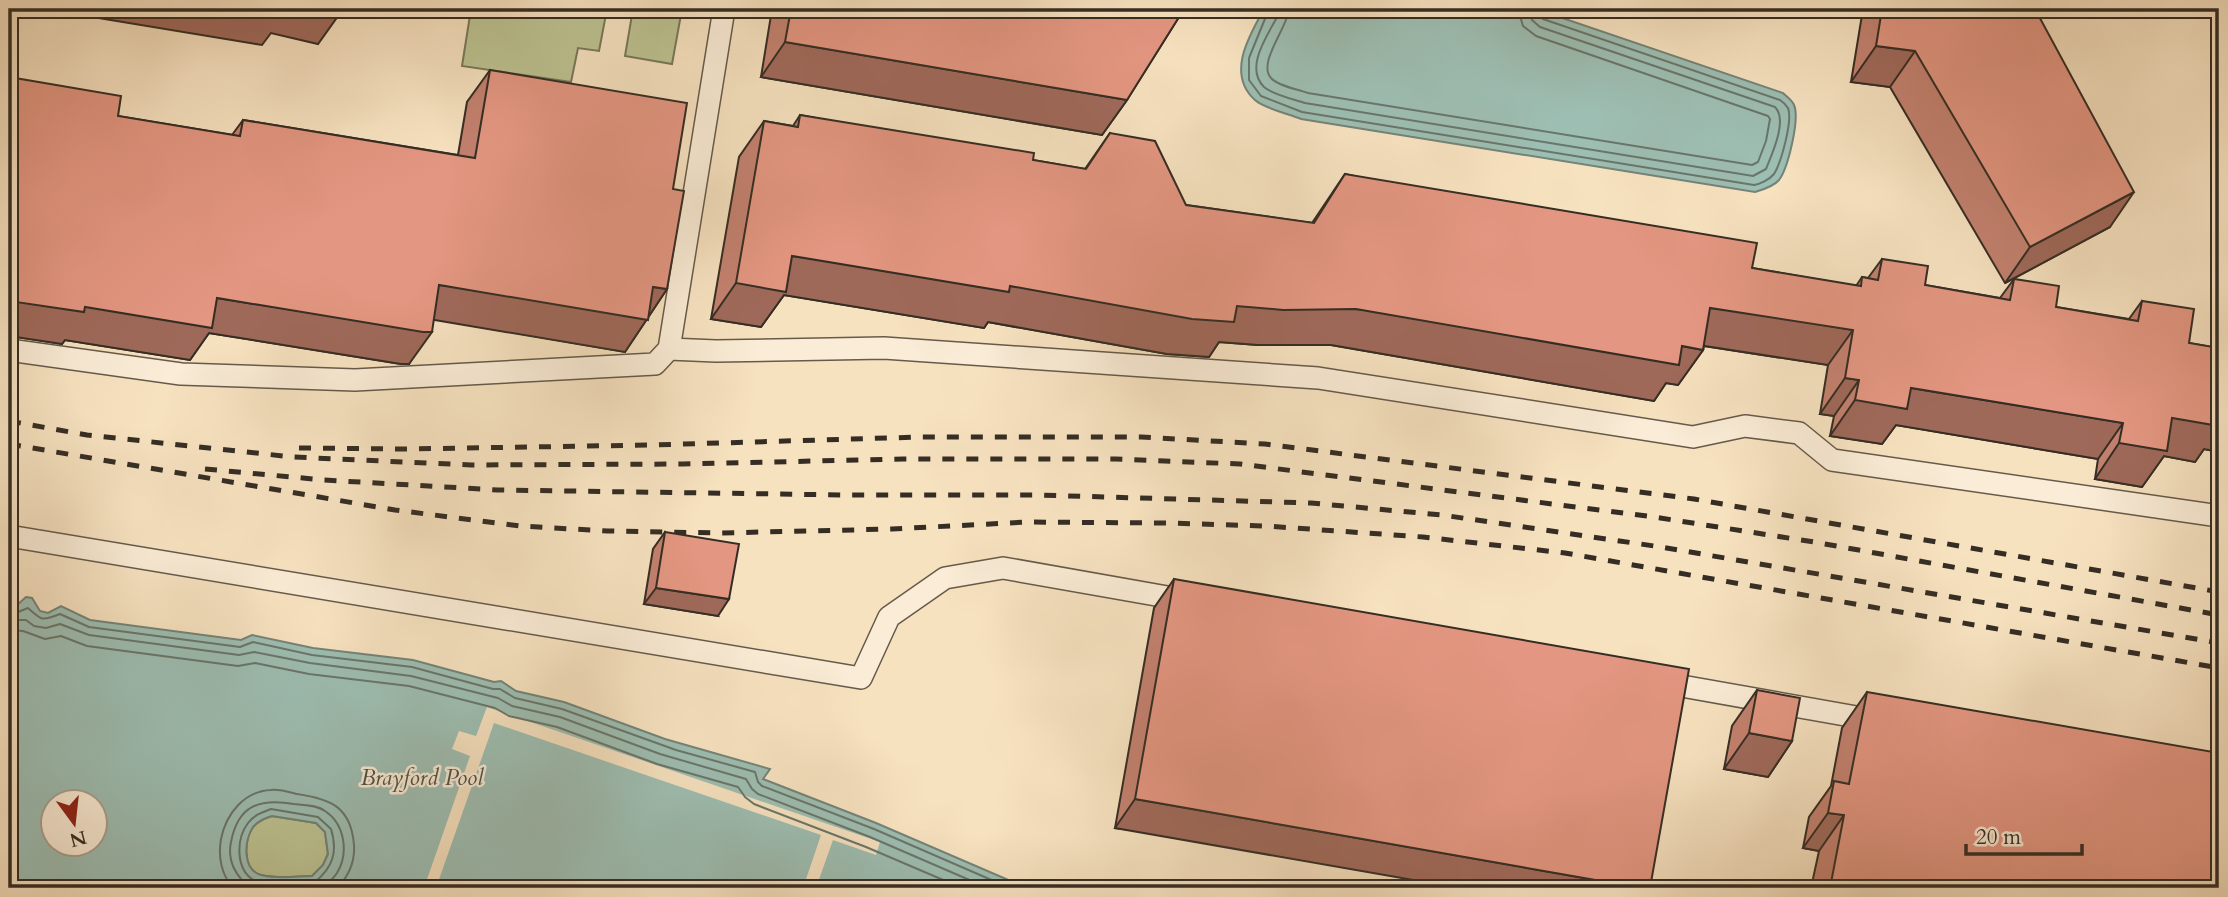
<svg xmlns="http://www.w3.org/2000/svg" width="2228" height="897" font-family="Cardo,serif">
<rect width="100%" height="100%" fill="#f7e2c0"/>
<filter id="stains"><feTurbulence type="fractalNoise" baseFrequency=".00286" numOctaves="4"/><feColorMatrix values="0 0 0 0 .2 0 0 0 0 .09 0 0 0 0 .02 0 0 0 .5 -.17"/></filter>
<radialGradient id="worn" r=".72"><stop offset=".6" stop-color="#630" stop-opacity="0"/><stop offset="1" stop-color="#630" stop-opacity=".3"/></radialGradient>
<!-- green -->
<g fill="#bdc392" stroke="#79785b" stroke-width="2">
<polygon points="471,9 607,9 599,51 578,48 571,82 462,66"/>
<polygon points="633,9 682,9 672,64 625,56"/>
<path d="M272 816 316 823 325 832 328 854 323 865 312 876C296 877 276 879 261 875 242 870 244 841 253 827 258 821 265 818 272 816Z"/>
</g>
<!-- water -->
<g fill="#9dbeb2" stroke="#738479" stroke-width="2" fill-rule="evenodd">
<path d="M1264 9H1536L1783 93C1787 97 1792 100 1794 105 1800 119 1788 168 1779 180 1774 186 1762 190 1755 192L1301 119C1289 114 1263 108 1255 100 1226 74 1249 36 1264 9Z"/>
<path d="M26 597 32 598 40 611 48 613 61 606 90 620 241 640 252 635 313 648 413 660 494 682 501 681 516 691 564 702 665 739 770 769 763 779 876 823 1027 888H9V602L17 605ZM52 802H94V844H52ZM272 816 316 823 325 832 328 854 323 865 312 876C296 877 276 879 261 875 242 870 244 840 253 827 258 821 265 818 272 816Z"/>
</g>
<!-- pier -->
<polygon fill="#f7e2c0" points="487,707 880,842 876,855 833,840 816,888 803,888 821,835 494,723 436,888 424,888 470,756 452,749 459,731 476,736"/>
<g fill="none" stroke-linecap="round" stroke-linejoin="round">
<!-- shore -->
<g stroke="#69766b" stroke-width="2">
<path d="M1269 9 1249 58V80L1261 96 1302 112 1754 185C1760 184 1769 180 1774 174 1781 163 1793 120 1788 108 1786 105 1783 102 1780 100L1543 19 1539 15 1538 9"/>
<path d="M1278 9 1277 17C1268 35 1244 67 1264 87 1273 95 1293 99 1305 103L1753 176 1766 169C1772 154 1788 120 1775 107L1540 27 1532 20 1529 9"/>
<path d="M1289 9C1288 27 1257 63 1271 78 1278 86 1297 89 1308 93L1752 165 1758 162 1766 141 1770 119 1768 116 1536 36 1523 26 1518 9"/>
<path d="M9 610 18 612 28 608C42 621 42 621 60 614L89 627 240 647 253 642 312 655 412 667 493 689H500L515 698 562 709 676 750 755 772 758 782 762 786 874 829 1010 888"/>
<polyline points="9,620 26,620 34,626 46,628 60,624 89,635 239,655 254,652 310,663 411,676 498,698 512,706 560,717 660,754 746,779 752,789 758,794 870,837 988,888"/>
<polyline points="9,630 23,631 45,639 61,636 87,646 238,666 255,663 309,674 409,686 495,708 509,716 557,727 657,764 738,787 745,797 754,804 866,847 962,888"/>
<path d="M271 809 318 817 331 829C338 852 333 867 315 882 304 885 265 886 255 881 235 870 236 839 248 823 254 815 263 812 271 809Z"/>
<path d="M234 888C221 876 218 856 221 839 226 814 244 791 271 790 279 789 289 792 297 794 331 799 351 807 354 845 355 862 349 876 337 888"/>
<path d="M251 888C236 877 227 861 231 842 238 805 260 798 294 804 304 805 317 805 325 811 345 824 349 853 337 873 333 879 327 884 322 888"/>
</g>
<defs>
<g id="service">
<polyline points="669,349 716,351 884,348 1318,378 1693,437 1745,426 1799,433 1832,460 2219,516"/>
<polyline points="9,350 181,374 355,380 655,364 669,349 724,9"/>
<polyline points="9,536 861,678 889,617 945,578 1003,568 1190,601"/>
<polyline points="1659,682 1879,721"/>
</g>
</defs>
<!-- service casing -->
<use href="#service" stroke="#665a4b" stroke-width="24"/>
<!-- service -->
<use href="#service" stroke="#faecd6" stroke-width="21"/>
<!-- rail -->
<g stroke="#352d24" stroke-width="5" stroke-dasharray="12 12" stroke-linecap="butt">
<polyline points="9,421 87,435 293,457 471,465 683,464 903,459 1116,459 1240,464 1654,517 1814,542 2219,615"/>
<polyline points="9,444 395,510 520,526 608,531 720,533 892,529 1028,522 1166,523 1266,526 1423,537 1565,553 2219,668"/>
<polyline points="299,448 405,449 652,445 920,437 1141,437 1265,444 1694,499 2219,592"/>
<polyline points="205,469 324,480 498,490 847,495 1037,495 1311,503 1442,515 1661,547 2219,643"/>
</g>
</g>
<!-- wall -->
<g fill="#c3816f" stroke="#352d24" stroke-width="2">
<polygon points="772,9 1184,9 1127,100 1102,135 761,77"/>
<polygon points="1859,9 2035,9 2110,227 2005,283 1890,87 1851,82 1862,15"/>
<polygon points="490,70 673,189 667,289 625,352 434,319 409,364 401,364 209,333 190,360 65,340 62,344 9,336 9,77 118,116 232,135 243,120 458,155 467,102"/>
<polygon points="800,115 1033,160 1085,169 1110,133 1186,205 1312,223 1345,174 1752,268 1856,286 1862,277 1868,278 1882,259 1925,285 2000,298 2014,279 2056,307 2129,319 2142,301 2189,343 2219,348 2219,452 2204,449 2195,462 2164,456 2142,487 2095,479 2098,459 1896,425 1882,444 1830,436 1834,416 1820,414 1828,365 1704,346 1703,350 1678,385 1666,383 1654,401 1331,345 1258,345 1219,342 1209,357 1167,354 988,322 984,328 784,295 761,327 711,319 739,157 764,121 793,126"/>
<polygon points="665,532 718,616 644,604 653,549"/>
<polygon points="1174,579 1650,888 1115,828 1154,608"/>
<polygon points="1757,690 1792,741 1768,777 1724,769 1732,726"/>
<polygon points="1867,692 2219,888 1811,888 1819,851 1803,848 1809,817 1831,786 1842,728"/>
</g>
<!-- shaded-wall -->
<g fill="#9f695a" stroke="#352d24" stroke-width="2">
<polygon points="44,9 309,9 338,16 318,44 271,33 262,45"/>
<polygon points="785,42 1127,100 1102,135 761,77"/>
<polygon points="1876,46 1915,51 1890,87 1851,82"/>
<polygon points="2134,192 2110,227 2005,283 2030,247"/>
<polygon points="792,256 1010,286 1237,306 1356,309 1682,346 1703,350 1678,385 1666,383 1654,401 1331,345 1258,345 1219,342 1209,357 1167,354 988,322 984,328 784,295 761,327 711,319 736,283"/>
<polygon points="439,285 653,287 667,289 625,352 417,317"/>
<polygon points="217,298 432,332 409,364 401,364 209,333 190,360 65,340 62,344 9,336 9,301 85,307"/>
<polygon points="1710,308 1745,312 1853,330 1828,365 1685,343"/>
<polygon points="1845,378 1859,380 1834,416 1820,414"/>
<polygon points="1911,388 2123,423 2098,459 1896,425 1882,444 1830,436 1855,400"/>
<polygon points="2219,417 2219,452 2204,449 2195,462 2164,456 2142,487 2095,479 2119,443 2172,418"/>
<polygon points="656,588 729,599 718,616 644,604"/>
<polygon points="1749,733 1792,741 1768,777 1724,769"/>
<polygon points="1135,799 1641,888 1459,888 1115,828"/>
<polygon points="1828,813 1844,815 1819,851 1803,848"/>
</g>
<!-- building -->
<g fill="#e39681" stroke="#352d24" stroke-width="2">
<polygon points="237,9 283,9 282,16"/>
<polygon points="309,9 340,9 338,16"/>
<polygon points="791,9 1184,9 1127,100 785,42"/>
<polygon points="1882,9 2035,9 2134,192 2030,247 1915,51 1876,46"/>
<polygon points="490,70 687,103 673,189 684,191 667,289 653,287 648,320 439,285 432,332 423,332 217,298 212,328 85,307 84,312 9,301 9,77 121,96 118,116 240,136 243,120 475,158"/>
<polygon points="800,115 1034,153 1033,160 1086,169 1110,133 1155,141 1186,205 1314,223 1345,174 1757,243 1752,268 1861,286 1862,277 1878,280 1882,259 1928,266 1925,285 2010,300 2014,279 2059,286 2056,307 2138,321 2142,301 2194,309 2189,343 2219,348 2219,426 2172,418 2167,451 2119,443 2123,423 1911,388 1907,409 1855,400 1859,380 1845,378 1853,330 1710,308 1703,350 1682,346 1679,365 1356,309 1283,310 1237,306 1234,322 1192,319 1010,286 1009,292 792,256 786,292 736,283 764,121 798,127"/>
<polygon points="9,445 12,446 9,468"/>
<polygon points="665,532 739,544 729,599 656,588"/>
<polygon points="1174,579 1689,669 1650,888 1641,888 1135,799"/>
<polygon points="1757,690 1800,698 1792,741 1749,733"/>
<polygon points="1867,692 2219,753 2219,888 1830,888 1844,815 1828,813 1834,781 1849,784"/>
</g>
<g text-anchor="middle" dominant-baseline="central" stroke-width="5" stroke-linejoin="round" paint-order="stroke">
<!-- water labels -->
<g font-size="23" font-style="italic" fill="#4f5148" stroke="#faecd6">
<text x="422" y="777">Brayford Pool</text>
</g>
</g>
<!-- margin -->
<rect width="2228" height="897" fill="none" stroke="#f7e2c0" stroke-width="35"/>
<rect x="10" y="10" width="2207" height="876" fill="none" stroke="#352d24" stroke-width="3.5"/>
<rect x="18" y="18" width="2193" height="862" fill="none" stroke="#352d24" stroke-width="2"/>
<!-- north arrow -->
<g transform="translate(74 823) rotate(165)"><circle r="33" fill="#faecd6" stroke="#aba08f" stroke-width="2"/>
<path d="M0-5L12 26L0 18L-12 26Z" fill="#8f2418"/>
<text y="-10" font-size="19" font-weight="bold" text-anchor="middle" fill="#352d24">N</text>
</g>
<!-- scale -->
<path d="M1966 844v10h116v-10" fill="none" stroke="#352d24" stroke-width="3.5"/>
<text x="1976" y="844" font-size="21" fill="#352d24" stroke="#faecd6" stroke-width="5" paint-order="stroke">20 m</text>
<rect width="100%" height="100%" filter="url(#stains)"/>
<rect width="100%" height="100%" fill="url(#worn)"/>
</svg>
